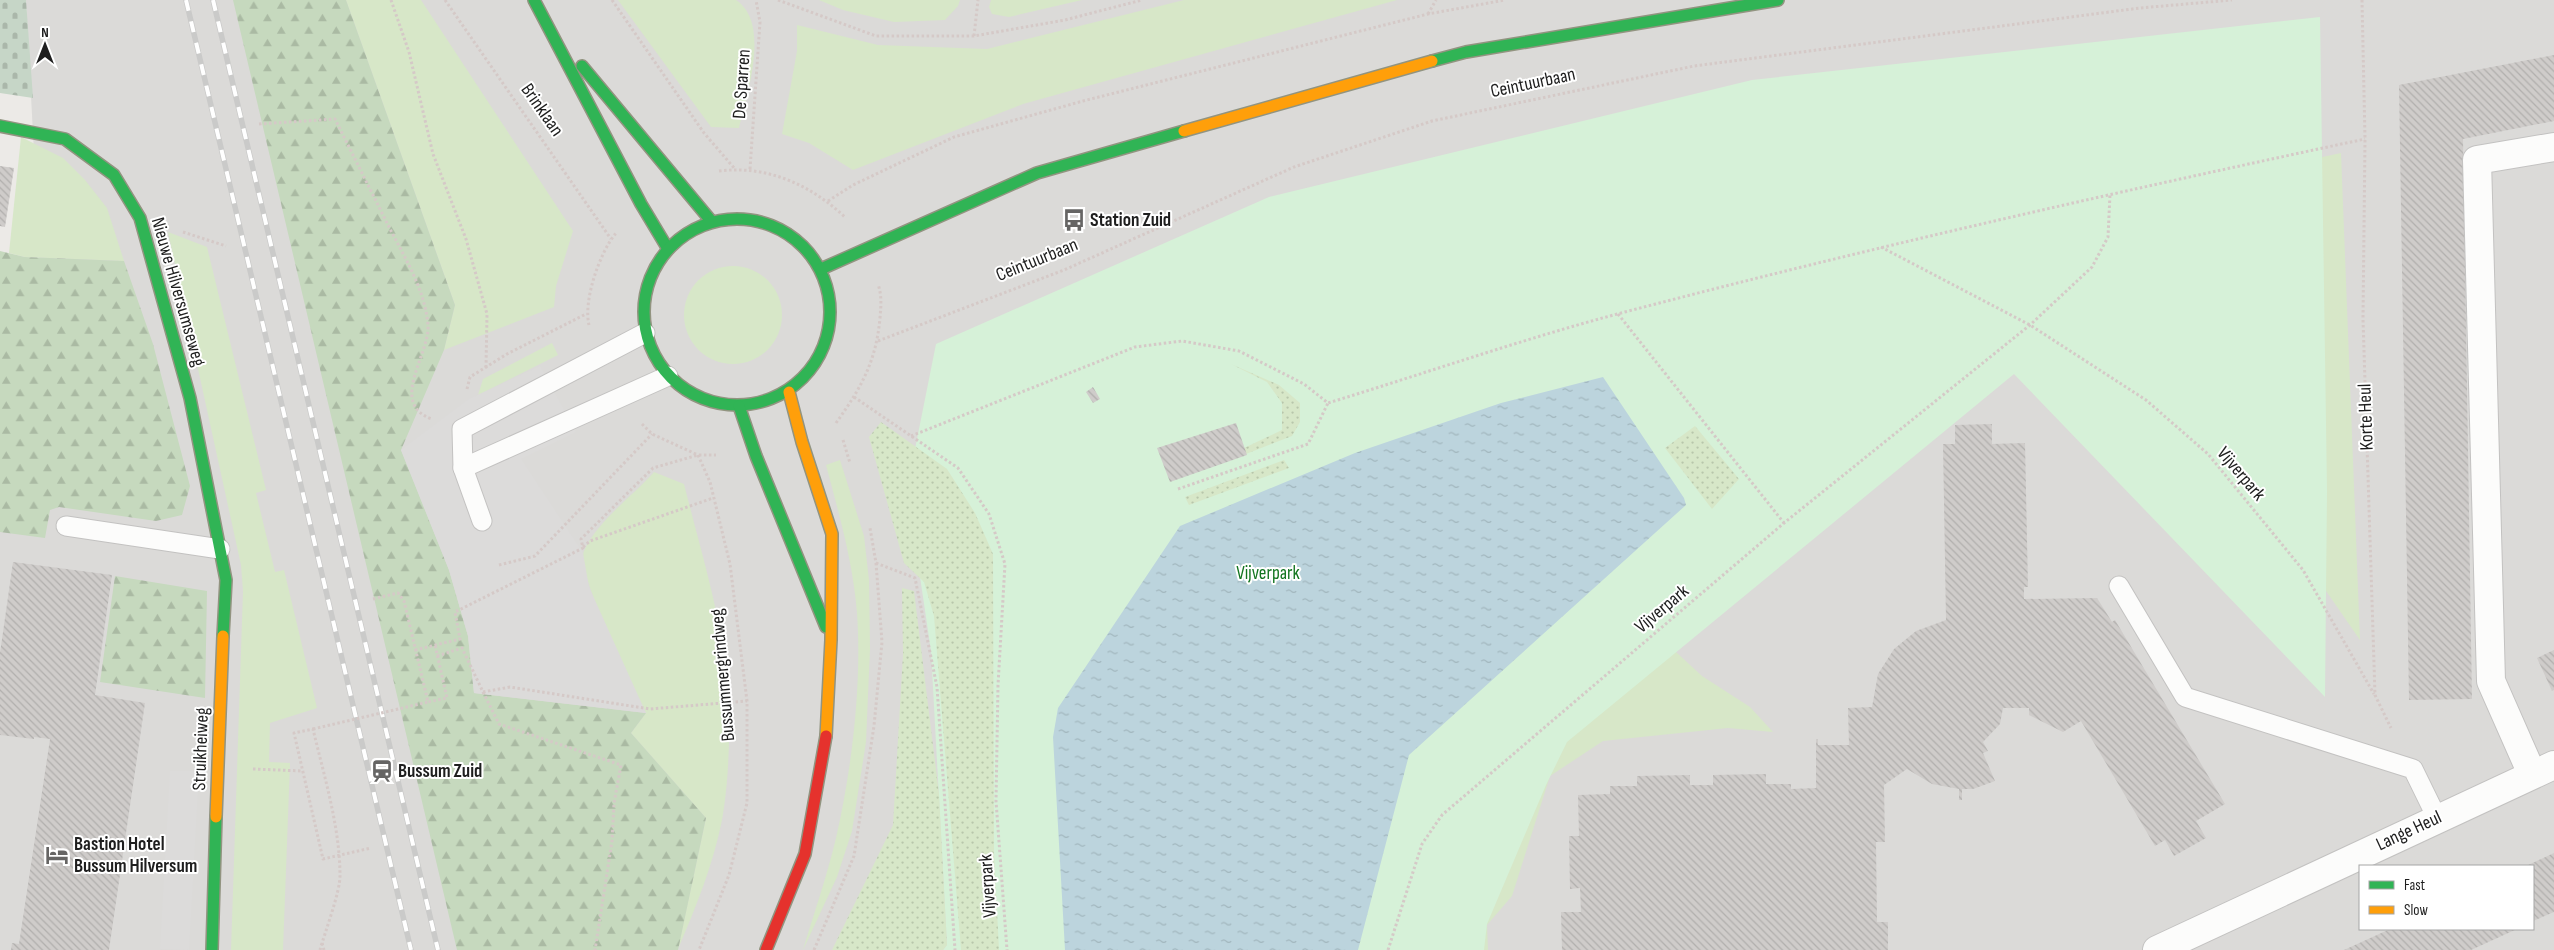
<svg xmlns="http://www.w3.org/2000/svg" width="2554" height="950" font-family="'Sofia Sans Condensed',sans-serif">
<defs>
<pattern id="forest-firs" width="22" height="20" patternUnits="userSpaceOnUse" patternTransform="scale(1.25)"><rect width="22" height="20" fill="#c6d9be"/><path d="M5 1l3.5 6h-7zM16 11l3.5 6h-7z" fill="#aabaa3"/></pattern>
<pattern id="cemetery-stones" width="16" height="16" patternUnits="userSpaceOnUse" patternTransform="scale(1.25)"><rect width="16" height="16" fill="#c6d6c7"/><path d="M2 7V4a2 2 0 0 1 4 0v3zM10 15v-3a2 2 0 0 1 4 0v3z" fill="#aab7aa"/></pattern>
<pattern id="garden-dots" width="8" height="8" patternUnits="userSpaceOnUse" patternTransform="scale(1.25)"><rect width="8" height="8" fill="#d7e7c8"/><path d="M2 2h.1M6 6h.1" fill="none" stroke="#b8c6ab" stroke-width="1.8" stroke-linecap="round"/></pattern>
<pattern id="water-ripples" width="26" height="14" patternUnits="userSpaceOnUse" patternTransform="scale(1.25)"><rect width="26" height="14" fill="#bcd4dd"/><path d="M2 4q2-2 4 0t4 0M15 11q2-2 4 0t4 0" fill="none" stroke="#a1b6bd"/></pattern>
<pattern id="building-back-hatch" width="6" height="6" patternUnits="userSpaceOnUse" patternTransform="scale(1.25)"><rect width="6" height="6" fill="#cfccca"/><path d="M-1 5l2 2M0 0l6 6M5-1l2 2" fill="none" stroke="#b1afad"/></pattern>
</defs>
<rect width="100%" height="100%" fill="#eceae7"/>
<!-- residential -->
<path fill="#dbdad8" fill-rule="evenodd" d="M26 0H2554V950H0V516L40 268ZM2360 866H2533V929H2360Z"/>
<!-- grass -->
<g fill="#d7e7c8">
<polygon points="346,0 421,0 573,231 556,286 554,307 444,350 455,305"/>
<path d="M618 0H736C771 23 747 94 739 128L711 127Z"/>
<polygon points="819,0 960,0 958,6 945,20 894,22 843,10"/>
<polygon points="991,0 1082,0 1009,17 992,14 989,7"/>
<polygon points="1184,0 1397,0 1023,104 853,170 809,143 782,134 797,51 797,25 878,45 987,49"/>
<polygon points="21,137 63,158 85,180 107,208 124,261 25,257 9,253"/>
<polygon points="2341,153 2360,640 2265,503 2148,194"/>
<polygon points="168,232 207,247 266,490 256,493 275,572 284,570 317,708 270,723 269,762 290,763 283,950 231,950 243,591 241,565"/>
<circle cx="733" cy="315" r="49"/>
<polygon points="552,343 558,355 478,395 483,379"/>
<path d="M840 460 864 536 869 580 870 649 866 742 852 831 837 877 803 950C814 913 827 876 836 838 852 768 862 684 857 613 853 562 839 514 826 465Z"/>
<path d="M654 472 684 484C697 536 713 589 722 642 732 692 731 770 722 820 713 865 696 907 678 949L706 818 631 733 646 713C634 688 575 573 584 551 598 520 632 497 654 472Z"/>
<polygon points="1663,640 1702,676 1750,707 1773,732 1728,728 1603,741 1550,776 1512,896 1487,925 1488,950 1400,950 1423,865"/>
</g>
<!-- forest -->
<g fill="url(#forest-firs)">
<polygon points="233,0 346,0 455,305 444,350 401,450 449,570 468,636 474,693 646,713 631,733 706,818 678,950 457,950"/>
<polygon points="0,251 25,257 124,261 153,344 190,486 182,515 156,521 59,507 50,510 45,538 0,532"/>
<polygon points="115,576 207,591 205,698 100,682"/>
</g>
<!-- cemetery -->
<polygon fill="url(#cemetery-stones)" points="0,0 26,0 33,98 0,93"/>
<!-- park -->
<polygon fill="#d6f1d8" points="2320,17 2327,491 2325,697 2014,374 1567,742 1546,785 1487,924 1484,950 943,950 947,945 931,651 907,489 936,344 1269,197 1752,80"/>
<!-- garden -->
<g fill="url(#garden-dots)">
<polygon points="1231,364 1279,385 1300,403 1300,422 1292,436 1246,454 1242,449 1282,430 1282,403 1267,382"/>
<polygon points="881,422 947,469 975,513 993,554 994,851 999,950 961,950 934,616 924,582 904,563 869,437"/>
<polygon points="1695,426 1739,479 1712,509 1665,448"/>
<polygon points="1284,460 1289,468 1189,505 1185,497"/>
<polygon points="902,588 914,591 939,794 947,945 943,950 832,950 893,825 903,654"/>
</g>
<!-- parking -->
<g fill="#dcdbda">
<polygon points="540,366 576,432 521,459 583,553 589,587 646,713 474,693 468,636 449,570 401,450 469,399"/>
<polygon points="170,771 199,771 189,950 160,949"/>
</g>
<!-- water -->
<polygon fill="url(#water-ripples)" points="1603,377 1684,498 1686,505 1409,755 1358,950 1065,950 1053,737 1058,708 1180,526 1355,453 1501,403"/>
<!-- building -->
<g fill="url(#building-back-hatch)">
<polygon points="2554,55 2554,121 2463,139 2472,699 2409,700 2399,85"/>
<polygon points="0,166 14,168 5,227 0,226"/>
<polygon points="1093,387 1100,399 1093,403 1086,392"/>
<polygon points="1236,423 1247,455 1170,482 1157,448"/>
<polygon points="1992,424 1992,444 2025,443 2028,587 2024,587 2024,599 2097,598 2112,622 2115,620 2225,804 2196,821 2206,838 2174,856 2165,840 2155,846 2081,721 2063,732 2029,715 2029,708 2003,708 2000,724 1983,742 1988,751 1983,753 1995,781 1973,789 1962,789 1962,800 1959,800 1959,789 1932,784 1907,769 1884,785 1885,842 1876,842 1877,922 1888,922 1888,950 1562,950 1561,912 1581,912 1580,888 1570,889 1569,836 1579,836 1578,795 1610,794 1610,786 1637,786 1637,776 1690,775 1690,785 1713,785 1713,775 1766,774 1766,784 1791,784 1791,789 1816,788 1816,739 1818,739 1818,745 1849,745 1848,708 1872,707 1878,674 1894,649 1916,631 1946,620 1943,444 1955,444 1955,425"/>
<polygon points="13,562 112,575 95,695 145,703 109,950 11,950 12,943 19,944 50,739 34,737 34,739 0,735 0,653"/>
<polygon points="2554,650 2554,690 2552,691 2537,658"/>
<polygon points="2554,853 2554,912 2533,921 2533,866 2526,866"/>
<polygon points="2390,929 2517,929 2471,950 2344,950"/>
</g>
<g fill="none" stroke-linecap="round" stroke-linejoin="round">
<defs>
<g id="lane">
<polyline points="463,468 668,376"/>
<polyline points="482,521 463,468 462,429 645,333"/>
<polyline points="66,526 220,549"/>
<polyline points="2119,586 2185,697 2413,769 2437,818"/>
</g>
<g id="street">
<polyline points="2532,774 2491,681 2477,160 2554,147"/>
<polyline points="2157,950 2554,765"/>
</g>
<g id="fast">
<polyline points="534,0 641,204 668,249"/>
<polyline points="1432,61 1466,52 1778,0"/>
<polyline points="582,66 712,222"/>
<polyline points="0,126 65,139 114,175 140,218 190,398 226,580 223,636"/>
<circle cx="737" cy="312" r="93"/>
<polyline points="821,269 1037,173 1184,131"/>
<polyline points="739,406 756,456 826,627"/>
<polyline points="212,950 216,817"/>
</g>
<g id="slow">
<polyline points="1184,131 1432,61"/>
<polyline points="789,392 802,442 832,534 831,640 826,736"/>
<polyline points="216,817 223,636"/>
</g>
<polyline id="jam" points="766,950 805,854 826,736"/>
</defs>
<!-- lane casing -->
<use href="#lane" stroke="#c3c2c1" stroke-width="21"/>
<!-- street casing -->
<use href="#street" stroke="#c3c2c1" stroke-width="30"/>
<!-- fast casing -->
<use href="#fast" stroke="#929480" stroke-width="14"/>
<!-- slow casing -->
<use href="#slow" stroke="#929480" stroke-width="14"/>
<!-- jam casing -->
<use href="#jam" stroke="#929480" stroke-width="14"/>
<!-- path -->
<g stroke="#d5c9c7" stroke-width="3" stroke-dasharray="2.5 2.5" stroke-linecap="butt">
<polyline points="391,0 409,52 433,154 466,239 487,314 486,368"/>
<polyline points="445,0 611,239"/>
<polyline points="612,0 704,133 735,169"/>
<polyline points="778,0 876,36 974,36 1065,20 1142,0"/>
<polyline points="2362,0 2365,139 2363,319 2375,695 2391,728"/>
<polyline points="1428,14 1436,0"/>
<polyline points="974,36 978,0"/>
<path d="M259 124 335 119C353 155 371 191 389 227 405 258 425 290 428 325 430 354 388 404 432 419"/>
<polyline points="750,169 760,22 756,0"/>
<path d="M719 171C768 165 811 185 846 218"/>
<polyline points="828,201 853,185 954,137 1083,101 1428,14 1505,0"/>
<polyline points="183,232 226,246"/>
<polyline points="1881,247 2030,325 2146,400 2208,454 2303,570 2374,694"/>
<polyline points="1618,314 1784,523"/>
<path d="M589 325C583 300 600 252 616 233"/>
<polyline points="878,341 1064,270 1294,167 1432,121 1694,66 2140,8 2232,0"/>
<polyline points="467,389 470,377 507,354 586,314"/>
<polyline points="854,397 958,468 989,514 1005,564 998,685 996,801 1007,950"/>
<path d="M836 423C861 388 876 362 880 318 881 305 882 296 878 284"/>
<polyline points="642,424 652,434 698,455"/>
<path d="M911 436 1135 347 1182 341 1239 351 1304 384 1328 403C1426 373 1523 339 1621 313 1868 248 2116 192 2365 139"/>
<polyline points="843,440 850,463"/>
<polyline points="698,455 710,482 730,564 747,701 747,803 729,875 699,950"/>
<polyline points="1178,489 1308,444 1328,403"/>
<polyline points="583,547 590,541 713,498"/>
<polyline points="876,563 915,578 937,687 955,950"/>
<polyline points="499,565 535,556 652,434"/>
<polyline points="373,599 398,593 404,601 428,702 447,698 435,645"/>
<polyline points="415,650 460,639 455,612 583,548 581,539 653,468 698,455 716,455"/>
<polyline points="437,656 462,648 483,692 510,687 650,709 747,701"/>
<polyline points="483,692 499,724 621,765 614,803 612,841 595,950"/>
<polyline points="253,769 303,771"/>
<polyline points="322,943 324,950"/>
<path d="M320 950C325 932 340 892 340 876 340 827 324 776 313 729L294 733 323 859 371 848"/>
<polyline points="814,950 854,856 874,726 882,642 876,563 870,528"/>
<polyline points="1388,950 1422,844 1442,815 1784,523 2030,325 2092,267 2108,237 2110,194"/>
</g>
<!-- lane -->
<use href="#lane" stroke="#fcfcfb" stroke-width="19"/>
<!-- street -->
<use href="#street" stroke="#fcfcfb" stroke-width="28"/>
<!-- fast -->
<use href="#fast" stroke="#30b455" stroke-width="11"/>
<!-- slow -->
<use href="#slow" stroke="#ff9f0a" stroke-width="11"/>
<!-- jam -->
<use href="#jam" stroke="#e5322d" stroke-width="11"/>
<defs>
<g id="rail">
<polyline points="186,0 411,950"/>
<polyline points="213,0 438,950"/>
</g>
</defs>
<!-- rail casing -->
<use href="#rail" stroke="#cacac9" stroke-width="5.5"/>
<!-- rail -->
<use href="#rail" stroke="#fff" stroke-width="4" stroke-dasharray="11" stroke-linecap="butt"/>
<!-- path-bridge -->
<polyline stroke="#d5c9c7" stroke-width="3" stroke-dasharray="2.5 2.5" stroke-linecap="butt" points="313,729 428,702"/>
</g>
<!-- icons -->
<defs>
<symbol id="bus-bare" viewBox="-9 -9 18 18"><path d="M-5-6H5V4H4V6H2V4H-2V6H-4V4H-5ZM-3.5-4V0h7V-4ZM-3.5 1.2v1.5H-2V1.2ZM2 1.2v1.5H3.5V1.2Z" fill="#666564" stroke="#fff" stroke-width="2.5" paint-order="stroke"/></symbol>
<symbol id="station-bare" viewBox="-9 -9 18 18"><path d="M-3-6H3Q5-6 5-4V2Q5 4 3 4L4.5 6H3L1.5 4h-3L-3 6H-4.5L-3 4Q-5 4-5 2V-4Q-5-6-3-6ZM-3.5-4v3h7v-3ZM-3.5 1v1.5H-2V1ZM2 1v1.5H3.5V1Z" fill="#666564" stroke="#fff" stroke-width="2.5" paint-order="stroke"/></symbol>
<symbol id="hotel-bare" viewBox="-9 -9 18 18"><path d="M-6-4.5h1.5V1H6V5H4.5V3h-9V5H-6ZM-4 0a1.8 1.8 0 1 1 3.6 0ZM.5 0V-2.5h3Q6-2.5 6 0Z" fill="#666564" stroke="#fff" stroke-width="2.5" paint-order="stroke"/></symbol>
</defs>
<g fill-rule="evenodd">
<use href="#bus-bare" x="1058" y="204" width="32" height="32"/>
<use href="#station-bare" x="366" y="755" width="32" height="32"/>
<use href="#hotel-bare" x="41" y="839" width="32" height="32"/>
</g>
<g text-anchor="middle" dominant-baseline="central" stroke-width="4" stroke-linejoin="round" paint-order="stroke">
<!-- street labels -->
<g font-size="19" fill="#1e1e1e" stroke="#fff">
<text transform="translate(1533 83) rotate(-12)">Ceintuurbaan</text>
<text transform="translate(742 84) rotate(-86)">De Sparren</text>
<text transform="translate(542 110) rotate(55)">Brinklaan</text>
<text transform="translate(1037 260) rotate(-22)">Ceintuurbaan</text>
<text transform="translate(178 292) rotate(74)">Nieuwe Hilversumseweg</text>
<text transform="translate(2366 417) rotate(-92)">Korte Heul</text>
<text transform="translate(2241 474) rotate(50)">Vijverpark</text>
<text transform="translate(1662 609) rotate(-40)">Vijverpark</text>
<text transform="translate(723 675) rotate(-95)">Bussummergrindweg</text>
<text transform="translate(201 749) rotate(-88)">Struikheiweg</text>
<text transform="translate(2409 831) rotate(-25)">Lange Heul</text>
<text transform="translate(988 886) rotate(-94)">Vijverpark</text>
</g>
<!-- poi labels -->
<g font-size="19" font-weight="bold" fill="#1e1e1e" stroke="#fff" text-anchor="start">
<text x="1090" y="220">Station Zuid</text>
<text x="398" y="771">Bussum Zuid</text>
<text x="74" y="844">Bastion Hotel<tspan x="74" dy="22">Bussum Hilversum</tspan></text>
</g>
<!-- park labels -->
<g font-size="19" fill="#137520" stroke="#fff">
<text x="1268" y="573">Vijverpark</text>
</g>
</g>
<!-- legend -->
<rect x="2359" y="865" width="175" height="65" fill="#ffffff" stroke="#a5a5a5"/>
<rect x="2369" y="881" width="25" height="8" fill="#30b455" stroke="#a5a5a5"/>
<text x="2404" y="890" font-size="15" fill="#1e1e1e">Fast</text>
<rect x="2369" y="906" width="25" height="8" fill="#ff9f0a" stroke="#a5a5a5"/>
<text x="2404" y="915" font-size="15" fill="#1e1e1e">Slow</text>
<!-- north arrow -->
<g transform="translate(45 45)" stroke="#ffffff" stroke-width="4" paint-order="stroke">
<path d="M0-4L9 19L0 12L-9 19Z" fill="#1e1e1e"/>
<text y="-8" font-size="14" font-weight="bold" text-anchor="middle" fill="#1e1e1e">N</text>
</g>
</svg>
